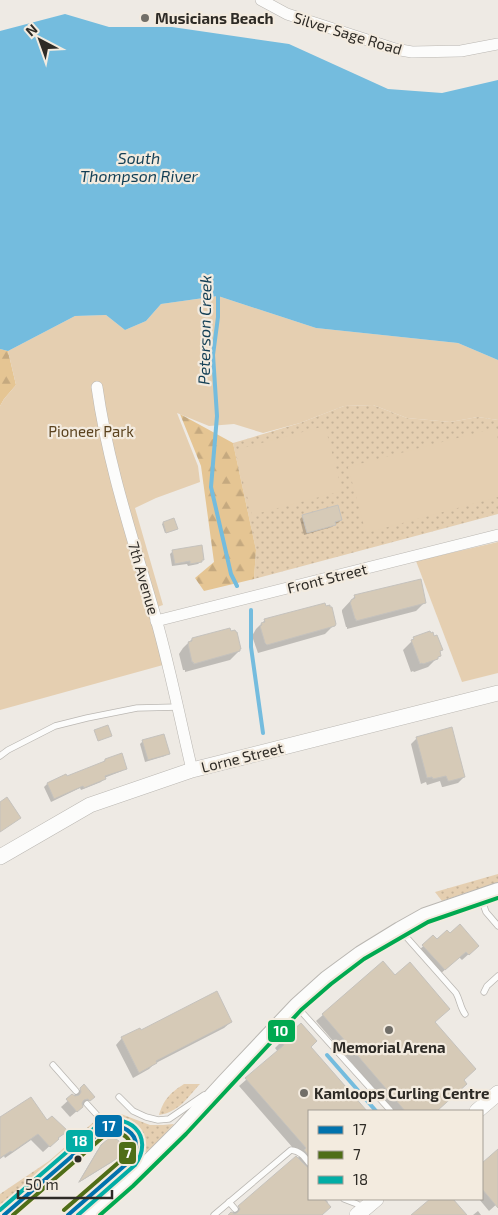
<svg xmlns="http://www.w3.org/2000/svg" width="498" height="1215" font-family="'Exo 2',sans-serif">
<defs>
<pattern id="grass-dots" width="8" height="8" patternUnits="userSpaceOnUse" patternTransform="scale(1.25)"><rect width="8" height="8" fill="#e5cfb1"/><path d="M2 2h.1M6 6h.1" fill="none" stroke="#c5b298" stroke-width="1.8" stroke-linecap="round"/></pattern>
<pattern id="forest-firs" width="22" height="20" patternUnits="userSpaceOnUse" patternTransform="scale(1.25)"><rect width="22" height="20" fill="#e5c593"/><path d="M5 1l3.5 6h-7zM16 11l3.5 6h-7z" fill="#c5a97f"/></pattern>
</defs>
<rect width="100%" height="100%" fill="#eeeae4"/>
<!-- grass -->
<g fill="url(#grass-dots)">
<polygon points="373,405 407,418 450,422 478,417 498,420 498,514 254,579 256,550 233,443 300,423 344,406"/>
<polygon points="498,874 498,884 468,892 442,901 435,892"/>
<path d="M184 1084H200C187 1098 179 1112 159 1115 164 1099 170 1093 184 1084Z"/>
<path d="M111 1113 121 1114 150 1125H163L174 1124 147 1153 143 1150C143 1145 143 1139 141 1134 132 1112 111 1117 96 1128L0 1210V1194L49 1161 96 1120Z"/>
</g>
<!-- forest -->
<g fill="url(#forest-firs)">
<polygon points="0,349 8,351 16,385 4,399 0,406"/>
<polygon points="180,414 233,443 256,550 254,579 204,591 195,578 214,562 201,466"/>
</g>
<!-- green -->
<g fill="#e5cfb1">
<polygon points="218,296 316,328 458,343 498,360 498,420 478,417 450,422 407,418 373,405 344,406 300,423 263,433 234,424 209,426 177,413 198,466 200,482 156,498 135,508 163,605 148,610 163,665 0,710 0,406 4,399 16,385 8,351 75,316 106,315 125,330 146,321 161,304"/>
<polygon points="325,426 342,491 252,515 235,450"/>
<polygon points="495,428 498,439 498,497 366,533 348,467"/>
<polygon points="498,542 498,673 462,682 416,561"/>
</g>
<!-- water -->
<polygon fill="#74bcde" points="65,14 109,27 172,27 289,44 388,89 442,93 498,80 498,360 458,343 316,328 218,296 161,304 146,321 125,330 106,315 75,316 8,351 0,349 0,31"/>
<!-- shadow -->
<g fill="#0003">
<polygon points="303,516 341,520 338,523 335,524 332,527 304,535 300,519"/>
<polygon points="163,523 177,529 165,533 162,524"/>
<polygon points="173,551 203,559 198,564 188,566 187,564 172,566 170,554"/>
<polygon points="355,596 425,602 416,611 347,629 347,627 346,627 342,612 342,610"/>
<polygon points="265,620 334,625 325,634 258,653 252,636 256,629"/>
<polygon points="192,639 239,651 230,660 185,672 185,670 183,670 179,654 183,648"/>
<polygon points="414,639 441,650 439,652 440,655 428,667 414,672 413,671 411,672 403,650"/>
<polygon points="417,738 464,777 458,783 443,787 442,787 440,781 427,785 426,782 421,784 411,744"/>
<polygon points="143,741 168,753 165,756 145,762 140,744"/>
<polygon points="105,760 125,768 122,771 104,778 101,782 81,790 80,788 51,802 44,787 47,784 66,776 67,778 102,763"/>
<polygon points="433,937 437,941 471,952 462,960 459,957 438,976 417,952"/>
<polygon points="383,962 434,1022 463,1081 459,1090 436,1111 393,1111 316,1021"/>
<polygon points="231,1022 224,1028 154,1064 149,1069 133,1078 116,1045 122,1038 140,1032"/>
<polygon points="281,1042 309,1047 365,1111 309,1111 309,1199 325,1199 328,1202 321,1215 230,1215 300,1156 239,1086 278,1052 275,1048"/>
<polygon points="84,1086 93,1097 70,1117 61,1107"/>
<polygon points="0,1119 66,1131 43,1152 31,1140 5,1158 4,1156 0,1159"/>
<polygon points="102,1146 112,1162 78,1183 97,1151"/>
<polygon points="498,1151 498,1203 489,1211 479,1199 482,1199 482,1165"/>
<polygon points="478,1211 481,1215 473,1215"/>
</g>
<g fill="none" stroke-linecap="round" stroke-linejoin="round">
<!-- stream -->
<g stroke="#74bcde" stroke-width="4">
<polyline points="218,293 218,317 213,355 217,416 211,487 231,574 237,586"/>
<polyline points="251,610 251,647 263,733"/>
<polyline points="327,1055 376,1111"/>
</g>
</g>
<!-- building -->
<g fill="#d6cab7" stroke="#c5c2bd">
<polygon points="338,505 342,520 335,522 336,525 307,533 302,515"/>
<polygon points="174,518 178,529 166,533 163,522"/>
<polygon points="202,545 204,560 202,560 202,562 190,564 190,561 175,564 172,550"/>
<polygon points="421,579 426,603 356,621 356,619 355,619 350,602 351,602 351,600 355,598 354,595"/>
<polygon points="325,603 326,606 330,605 330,607 332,607 336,624 335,626 267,645 265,643 260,626 262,625 261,623 265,622 264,619"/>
<polygon points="230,628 231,631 235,630 236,632 237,632 241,649 240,649 240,651 194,664 193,662 192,662 188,644 189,644 188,642 192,641 192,638"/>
<polygon points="430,631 431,633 433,632 434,636 437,635 443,650 440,651 441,656 438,657 438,659 423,664 422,663 420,664 411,640 414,639 413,637"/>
<polygon points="108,725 112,736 98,741 94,730"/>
<polygon points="452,727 465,777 450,781 448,781 446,776 433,779 432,777 427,778 416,737"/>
<polygon points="164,734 170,754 148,760 142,740"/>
<polygon points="122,753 127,769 105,776 106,779 84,788 83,786 54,799 47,783 66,774 67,776 105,761 105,759"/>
<polygon points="7,797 21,818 0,832 0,802"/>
<polygon points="460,924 479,946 469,955 466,952 445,970 422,945 433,935 437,939 447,930 450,933"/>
<polygon points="383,961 395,975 410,962 450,1009 435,1022 476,1069 464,1080 467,1084 437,1111 405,1111 322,1014"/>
<polygon points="217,991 232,1022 156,1061 157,1063 139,1073 121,1037 140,1028 141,1030"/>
<polygon points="301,1023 317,1041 311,1047 367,1111 309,1111 309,1156 304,1150 306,1148 245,1078 284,1045 281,1041"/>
<polygon points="84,1084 95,1097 90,1101 88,1099 84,1100 82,1103 83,1107 77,1112 66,1099 72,1094 75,1096 79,1095 81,1092 80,1088"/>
<polygon points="31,1097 47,1120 52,1116 68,1131 58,1138 59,1139 50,1147 38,1134 12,1152 11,1151 0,1158 0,1117"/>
<polygon points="109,1138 112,1138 116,1139 119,1141 123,1149 122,1153 118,1158 79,1182 101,1145"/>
<polygon points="498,1149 498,1208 482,1189 482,1163"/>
<polygon points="296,1156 306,1166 309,1168 309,1199 324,1199 331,1207 322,1215 228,1215 231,1212 235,1214 238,1212 240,1209 238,1206"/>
<polygon points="430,1199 453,1199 467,1215 411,1215"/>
</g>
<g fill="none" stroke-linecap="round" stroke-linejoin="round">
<defs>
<g id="service">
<polyline points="0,756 8,750 55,726 87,718 137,708 178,707"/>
<polyline points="481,898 486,912 498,926"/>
<path d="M401 931 456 993C460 1000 460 1007 465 1014"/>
<polyline points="484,992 487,986 498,976"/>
<polyline points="298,1008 390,1110"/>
<polyline points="53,1065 76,1091"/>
<polyline points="119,1097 133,1111 146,1117 158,1120 169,1119 204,1095"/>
<polyline points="87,1104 97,1115"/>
<polyline points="344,1199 357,1204 362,1208"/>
<polyline points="229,1202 235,1209"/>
<path d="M4 1215 94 1136C99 1132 104 1128 111 1126 126 1124 142 1138 135 1153 134 1156 132 1158 131 1160L68 1215"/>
<path d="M214 1215 291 1150C300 1151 304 1156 309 1163"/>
</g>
<g id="minor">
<polyline points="261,0 287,14 395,49 412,52 461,51 498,44"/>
<path d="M97 387C108 466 134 542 156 619 170 668 180 719 192 770"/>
<polyline points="156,621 498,535"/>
</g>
<g id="tertiary">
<polyline points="0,857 90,805 192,770 498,693"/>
<polyline points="477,1111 498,1093"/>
<polyline points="357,1215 376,1199"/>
</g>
<polyline id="secondary" points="90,1215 129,1182 181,1130 227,1080 297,1006 327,979 361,954 400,930 425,916 498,891"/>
</defs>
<!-- service casing -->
<use href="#service" stroke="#bab7b2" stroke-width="7"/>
<!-- minor casing -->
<use href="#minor" stroke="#bab7b2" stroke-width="12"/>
<!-- tertiary casing -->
<use href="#tertiary" stroke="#bab7b2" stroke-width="16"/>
<!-- secondary casing -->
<use href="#secondary" stroke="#bab7b2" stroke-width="18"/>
<!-- service -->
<use href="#service" stroke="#fcfcfb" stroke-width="5.5"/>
<!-- minor -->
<use href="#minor" stroke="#fcfcfb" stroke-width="11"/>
<!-- tertiary -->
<use href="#tertiary" stroke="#fcfcfb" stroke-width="15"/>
<!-- secondary -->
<use href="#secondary" stroke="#fcfcfb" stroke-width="16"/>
<defs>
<path id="bus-1" d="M4 1215 100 1132C103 1130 107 1127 110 1126 122 1124 136 1133 136 1145 137 1151 134 1155 131 1160L68 1215"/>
<path id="bus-2" d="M13 1215 103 1137C119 1127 138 1138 126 1156L64 1210"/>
<path id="bus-3" d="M0 1210 98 1125C127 1109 156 1136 135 1165L78 1215"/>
<polyline id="bus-4" points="100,1215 133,1186 186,1134 301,1010 331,984 364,959 428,922 498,898"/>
</defs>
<!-- bus-1 casing -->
<use href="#bus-1" stroke="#f3ebdf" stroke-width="8"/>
<!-- bus-2 casing -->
<use href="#bus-2" stroke="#f3ebdf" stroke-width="8"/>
<!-- bus-3 casing -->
<use href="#bus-3" stroke="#f3ebdf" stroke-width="8"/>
<!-- bus-4 casing -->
<use href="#bus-4" stroke="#f3ebdf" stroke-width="8"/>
<!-- bus-1 -->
<use href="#bus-1" stroke="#0072ad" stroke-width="4"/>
<!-- bus-2 -->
<use href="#bus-2" stroke="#4f6e18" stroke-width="4"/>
<!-- bus-3 -->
<use href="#bus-3" stroke="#02ada5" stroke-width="4"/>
<!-- bus-4 -->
<use href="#bus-4" stroke="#00a950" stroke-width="4"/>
</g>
<!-- markers -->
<g fill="#716e68" stroke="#f3ebdf" stroke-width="2">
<circle cx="145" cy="18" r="5"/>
<circle cx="389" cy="1030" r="5"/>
<circle cx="304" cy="1093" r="5"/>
</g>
<circle fill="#2e2b26" stroke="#f3ebdf" stroke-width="2" cx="78" cy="1159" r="4.5"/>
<g text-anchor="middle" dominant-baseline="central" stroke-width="4.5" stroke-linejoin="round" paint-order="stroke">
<!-- poi labels -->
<g font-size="15" font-weight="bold" fill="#2e2b26" stroke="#f3ebdf" text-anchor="start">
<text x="155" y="18">Musicians Beach</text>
<text x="389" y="1047" text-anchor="middle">Memorial Arena</text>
<text x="314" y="1093">Kamloops Curling Centre</text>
</g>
<!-- street labels -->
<g font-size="15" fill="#2e2b26" stroke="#f3ebdf">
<text transform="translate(348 33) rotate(17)">Silver Sage Road</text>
<text transform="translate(144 578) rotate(74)">7th Avenue</text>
<text transform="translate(327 578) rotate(-14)">Front Street</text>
<text transform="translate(242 757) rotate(-14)">Lorne Street</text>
</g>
<!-- park labels -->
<g font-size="15" fill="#5b431f" stroke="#f3ebdf">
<text x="91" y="431">Pioneer Park</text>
</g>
<!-- water labels -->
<g font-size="16" font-style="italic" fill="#133f55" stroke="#f3ebdf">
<text x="139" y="157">South<tspan x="139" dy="18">Thompson River</tspan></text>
<text transform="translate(204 330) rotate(-89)">Peterson Creek</text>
</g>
</g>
<g stroke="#f3ebdf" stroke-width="2">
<rect x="267" y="1019" width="29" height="24" rx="5" fill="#00a950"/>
<rect x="94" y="1114" width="29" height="24" rx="5" fill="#0072ad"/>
<rect x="65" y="1129" width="29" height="24" rx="5" fill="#02ada5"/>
<rect x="118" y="1141" width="19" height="24" rx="5" fill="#4f6e18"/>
</g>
<g font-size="14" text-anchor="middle" font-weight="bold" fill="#fff">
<text x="281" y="1036">10</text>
<text x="109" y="1131">17</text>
<text x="80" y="1146">18</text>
<text x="128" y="1158">7</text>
</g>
<!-- legend -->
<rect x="308" y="1110" width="175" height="90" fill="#f3ebdf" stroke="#a49e95"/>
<rect x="318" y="1126" width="25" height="8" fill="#0072ad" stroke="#a49e95"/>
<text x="353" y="1135" font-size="15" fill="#2e2b26">17</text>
<rect x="318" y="1151" width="25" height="8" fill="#4f6e18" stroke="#a49e95"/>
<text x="353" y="1160" font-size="15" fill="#2e2b26">7</text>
<rect x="318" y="1176" width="25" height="8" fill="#02ada5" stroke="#a49e95"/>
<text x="353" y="1185" font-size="15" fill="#2e2b26">18</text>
<!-- north arrow -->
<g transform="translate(40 40) rotate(319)" stroke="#f3ebdf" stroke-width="4" paint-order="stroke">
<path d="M0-4L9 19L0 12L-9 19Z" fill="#2e2b26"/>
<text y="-8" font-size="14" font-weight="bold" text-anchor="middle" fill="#2e2b26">N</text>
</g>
<!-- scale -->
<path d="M18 1190v8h94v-8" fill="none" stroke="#2e2b26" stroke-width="2.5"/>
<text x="25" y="1190" font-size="15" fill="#2e2b26" stroke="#f3ebdf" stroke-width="4" paint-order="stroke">50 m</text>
</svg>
